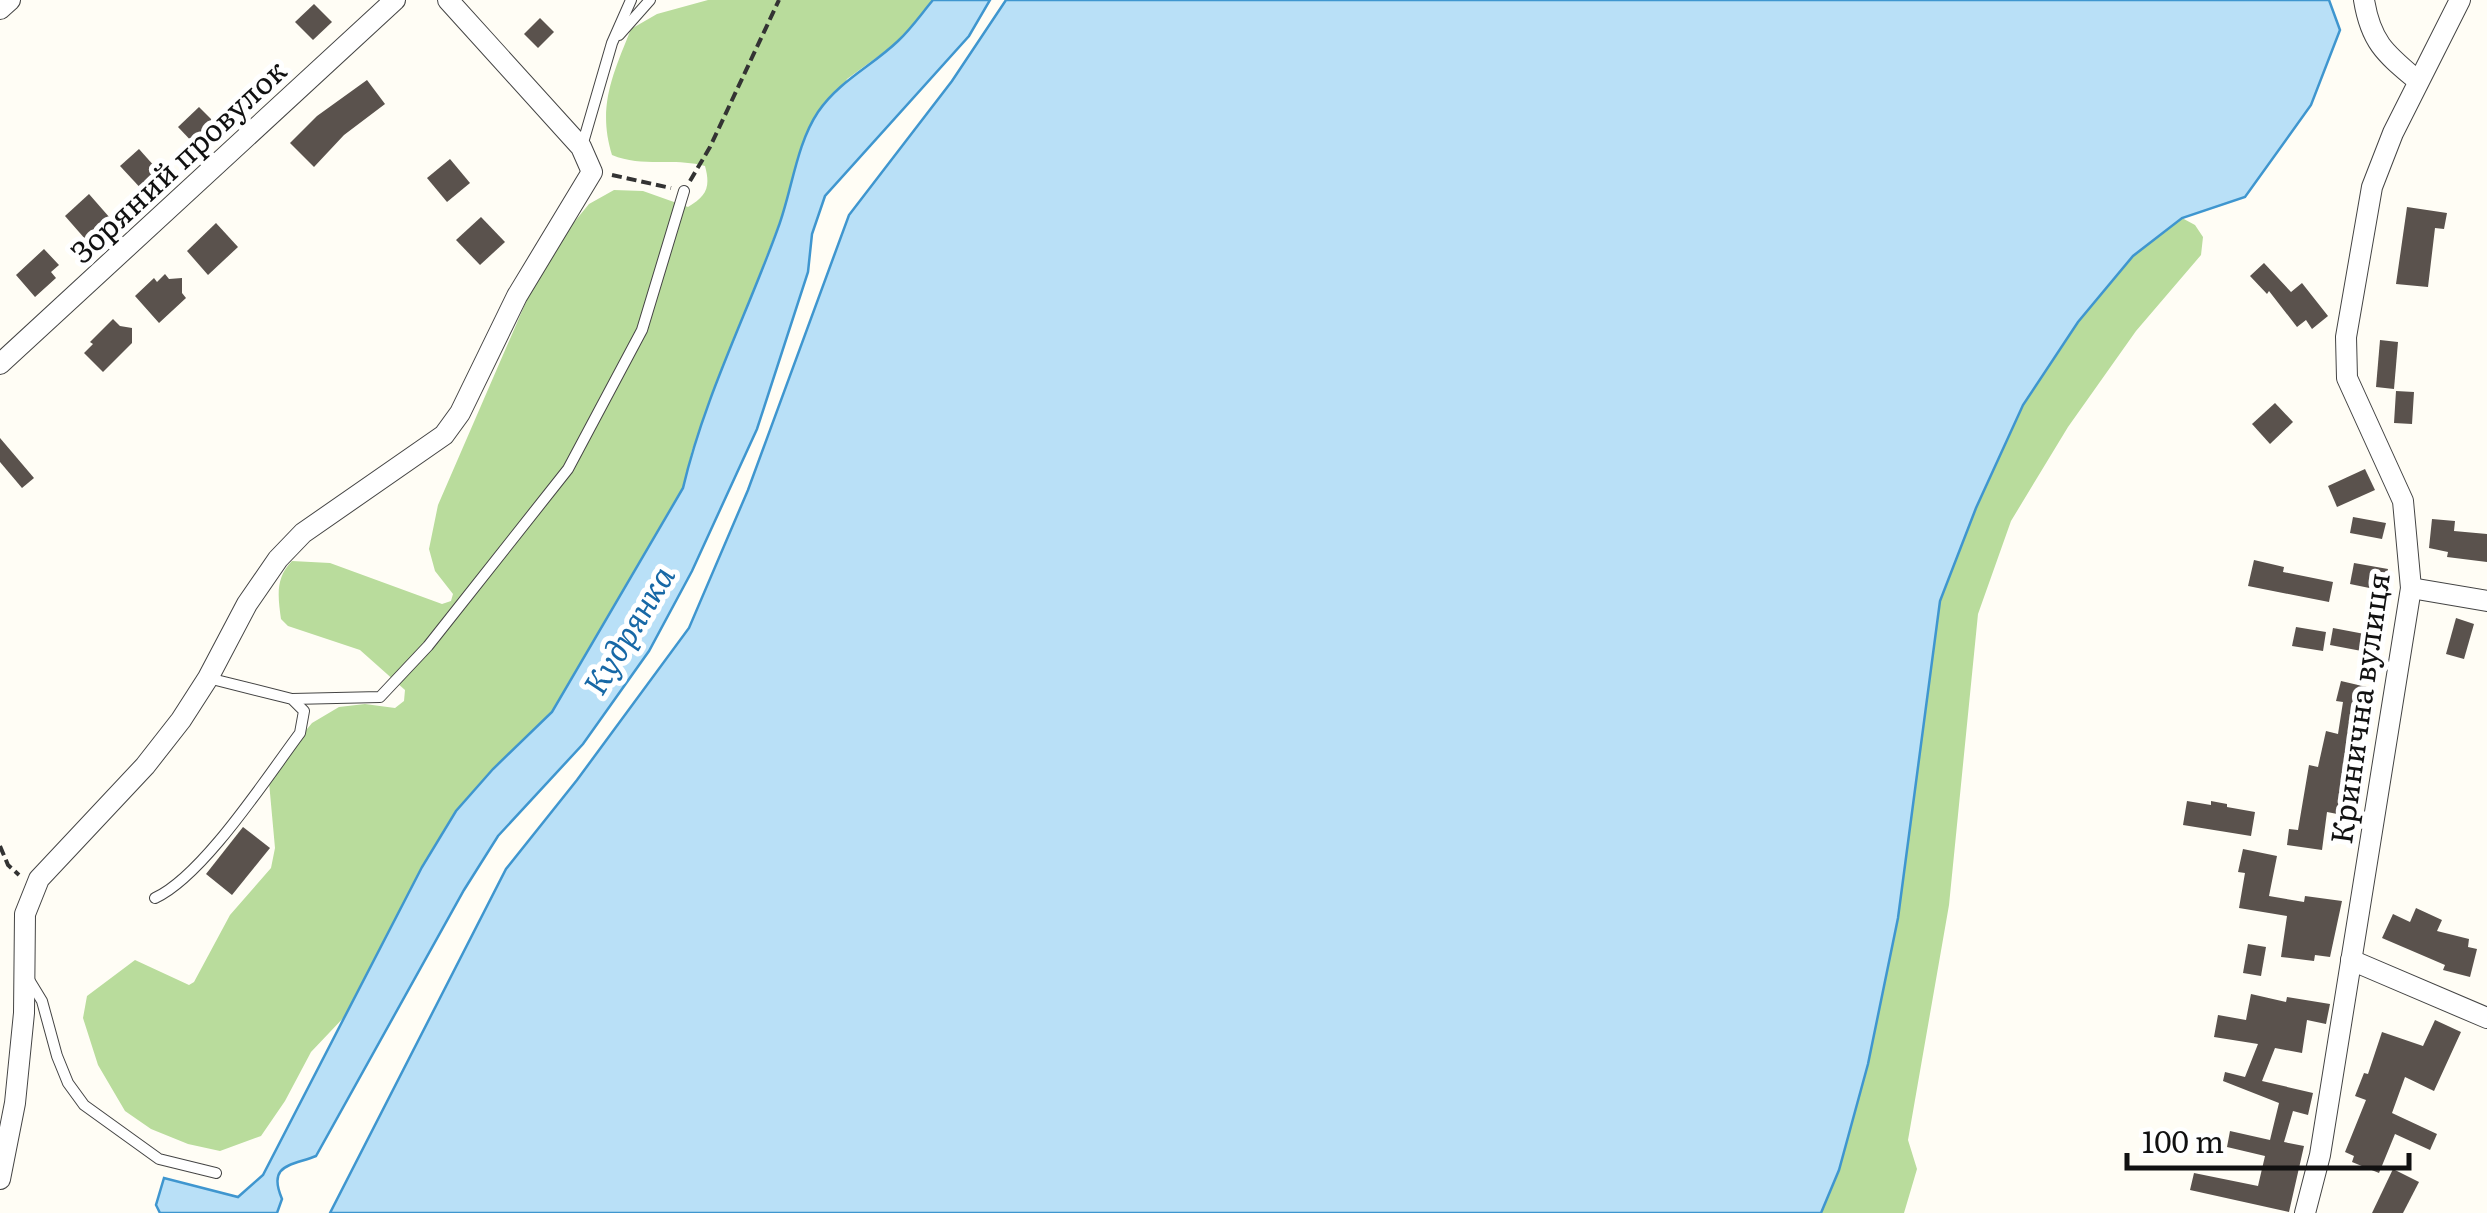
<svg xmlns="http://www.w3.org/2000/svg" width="2487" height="1213" font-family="Literata,serif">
<rect width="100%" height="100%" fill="#fffdf5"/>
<!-- forest -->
<g fill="#b9dc9c">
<path d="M708 0H933L899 41 847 79 786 205 692 450 683 487 552 712 493 769 456 811 422 867 348 1013 311 1052 285 1101 261 1136 220 1151 188 1144 151 1129 125 1111 98 1065 83 1018 87 996 135 960 189 985 194 982 230 915 271 868 275 848 269 782 288 752 312 723 339 707 365 704 395 708 404 701 405 690 360 650 288 626 281 619C278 597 275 578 292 561L330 563 442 604 451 601 453 594 435 571 429 549 438 505 532 288 561 238 589 204 614 190 643 191 688 207C706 196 711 188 705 166 673 157 643 168 612 155 597 107 613 74 631 29L657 14Z"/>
<polygon points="2182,218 2195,225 2203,237 2201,255 2136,331 2068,427 2011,521 1978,614 1949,905 1908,1140 1917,1169 1904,1213 1821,1213 1839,1170 1868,1064 1898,918 1940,601 1976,508 2023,405 2078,322 2133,256"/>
</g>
<!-- water -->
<g fill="#b9e0f7" stroke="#3f96cf" stroke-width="2.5">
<path d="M933 0H990L969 36 825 196 812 234 808 272 757 429 692 571 649 651 583 744 498 836 464 890 316 1156C291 1166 267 1164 282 1199L277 1213H160L156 1205 164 1178 238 1197 263 1175 422 867 456 811 493 769 552 712 683 488C704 398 747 314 778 228 792 191 796 145 818 112 839 81 872 66 898 41 911 29 922 13 933 0Z"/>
<polygon points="1006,0 2329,0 2340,30 2311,105 2245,197 2182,218 2133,256 2078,322 2023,405 1976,508 1940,601 1898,918 1868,1064 1839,1170 1821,1213 330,1213 506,869 577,780 689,628 748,490 849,215 952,81"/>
</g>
<!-- building -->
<g fill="#5a524d">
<polygon points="314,4 332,22 313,40 295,22"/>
<polygon points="540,18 554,32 538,48 524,34"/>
<polygon points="367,80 385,104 344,135 314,167 290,143 317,116"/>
<polygon points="199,107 218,126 197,147 178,127"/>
<polygon points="139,149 164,177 146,194 120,166"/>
<polygon points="450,159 470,183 447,202 427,178"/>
<polygon points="89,194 110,218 86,240 65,216"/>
<polygon points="2407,207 2447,213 2444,229 2435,228 2428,287 2396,284"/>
<polygon points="481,217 505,242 480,265 456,240"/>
<polygon points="216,223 238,247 208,275 187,251"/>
<polygon points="44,249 59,265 51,272 56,278 35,297 16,275"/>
<polygon points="2264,263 2291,292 2302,283 2328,316 2312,329 2306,320 2297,327 2269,291 2267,294 2250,276"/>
<polygon points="165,274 169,279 182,278 182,293 186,298 159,323 135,296 154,278 157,282"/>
<polygon points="113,319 120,326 132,328 132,343 103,372 84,353 93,344 90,342"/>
<polygon points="2380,340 2398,342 2394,389 2376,387"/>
<polygon points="2396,391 2414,392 2412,424 2394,423"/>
<polygon points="2275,403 2293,422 2270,444 2252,424"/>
<polygon points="0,438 34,478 22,488 0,462"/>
<polygon points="2365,469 2375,490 2337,507 2328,486"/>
<polygon points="2353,517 2386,523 2382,539 2350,533"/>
<polygon points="2432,519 2455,521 2454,531 2487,534 2487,562 2447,557 2448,552 2429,548"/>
<polygon points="2254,560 2284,567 2283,572 2333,582 2329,602 2248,586"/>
<polygon points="2354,563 2388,569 2384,591 2350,584"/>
<polygon points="2456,618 2474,624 2464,659 2446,654"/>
<polygon points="2296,627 2326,632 2323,651 2292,646"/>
<polygon points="2333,628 2375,636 2372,653 2330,645"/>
<polygon points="2341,681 2371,688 2367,708 2362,706 2353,740 2368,743 2353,817 2327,812 2322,850 2287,845 2289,829 2298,830 2309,765 2318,767 2326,731 2338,734 2343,702 2336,701"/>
<polygon points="2187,801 2211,805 2211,801 2227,804 2227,807 2255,812 2251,836 2183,825"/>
<polygon points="243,827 270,848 232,895 206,874"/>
<polygon points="2243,849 2277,856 2269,896 2304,902 2305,896 2342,901 2330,957 2315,955 2314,961 2281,957 2287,916 2239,908 2245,873 2238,872"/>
<polygon points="2416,908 2442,920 2437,931 2469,939 2468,947 2477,949 2470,977 2443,970 2445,965 2382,938 2393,914 2410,922"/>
<polygon points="2248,944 2266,947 2261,976 2243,973"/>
<polygon points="2251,994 2286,1002 2287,997 2330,1004 2326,1024 2307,1020 2302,1053 2275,1048 2262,1081 2313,1093 2308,1115 2293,1111 2284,1142 2304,1146 2289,1212 2190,1190 2194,1173 2258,1186 2265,1156 2227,1147 2230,1131 2270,1140 2279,1103 2223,1081 2225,1072 2245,1077 2258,1044 2214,1037 2218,1015 2246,1020"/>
<polygon points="2435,1020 2461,1032 2434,1091 2405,1077 2392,1113 2437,1134 2430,1150 2395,1134 2379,1173 2352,1162 2354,1156 2345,1152 2366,1100 2355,1096 2364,1073 2368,1074 2382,1032 2423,1046"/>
<polygon points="2393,1169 2419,1182 2403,1213 2372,1213"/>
</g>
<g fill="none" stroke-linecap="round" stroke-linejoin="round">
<defs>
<g id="service">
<polyline points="619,35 650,0"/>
<polyline points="582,146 612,43 631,0"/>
<polyline points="292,699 380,697 428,646 568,469 642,330 684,191"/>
<path d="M155 898C203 876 267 777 300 733L304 711 292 699 208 678"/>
<polyline points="28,978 42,1001 57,1056 68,1083 84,1105 159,1159 216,1173"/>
</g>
<g id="minor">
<path d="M2364 0C2371 43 2386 54 2418 81"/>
<polyline points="0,9 10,0"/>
<polyline points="0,364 395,0"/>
<polyline points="2411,588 2487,601"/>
<polyline points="2351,960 2487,1018"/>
<polyline points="0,1179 15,1103 24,1013 25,914 39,879 145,766 181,720 208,678 247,604 278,559 303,533 444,435 460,413 517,296 592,172 581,147 448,0"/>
<polyline points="2305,1213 2320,1155 2411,588 2403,501 2347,378 2346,337 2372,187 2393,133 2460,0"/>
</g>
</defs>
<!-- service casing -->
<use href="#service" stroke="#444" stroke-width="12"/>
<!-- minor casing -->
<use href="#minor" stroke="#444" stroke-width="22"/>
<!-- path -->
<g stroke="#333" stroke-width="4" stroke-dasharray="10 5" stroke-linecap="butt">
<polyline points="612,175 671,188"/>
<polyline points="690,181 710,147 779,0"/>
<polyline points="0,846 8,865 19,875"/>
</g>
<!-- service -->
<use href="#service" stroke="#fff" stroke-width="10"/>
<!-- minor -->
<use href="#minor" stroke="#fff" stroke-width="20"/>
</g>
<g text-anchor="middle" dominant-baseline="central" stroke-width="10" stroke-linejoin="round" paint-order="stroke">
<!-- street labels -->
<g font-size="30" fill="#111" stroke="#fff">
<text transform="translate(177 160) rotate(-43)">Зоряний провулок</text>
<text transform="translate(2358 708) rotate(-82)">Кринична вулиця</text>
</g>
<!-- water labels -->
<g font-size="32" font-style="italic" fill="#1768a6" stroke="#fff">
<text transform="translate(627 629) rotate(-59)">Кудрянка</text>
</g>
</g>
<!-- scale -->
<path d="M2127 1153v15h282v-15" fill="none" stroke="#111111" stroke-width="5"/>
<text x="2142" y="1153" font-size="30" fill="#111111" stroke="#ffffff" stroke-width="8" paint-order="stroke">100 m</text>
</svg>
